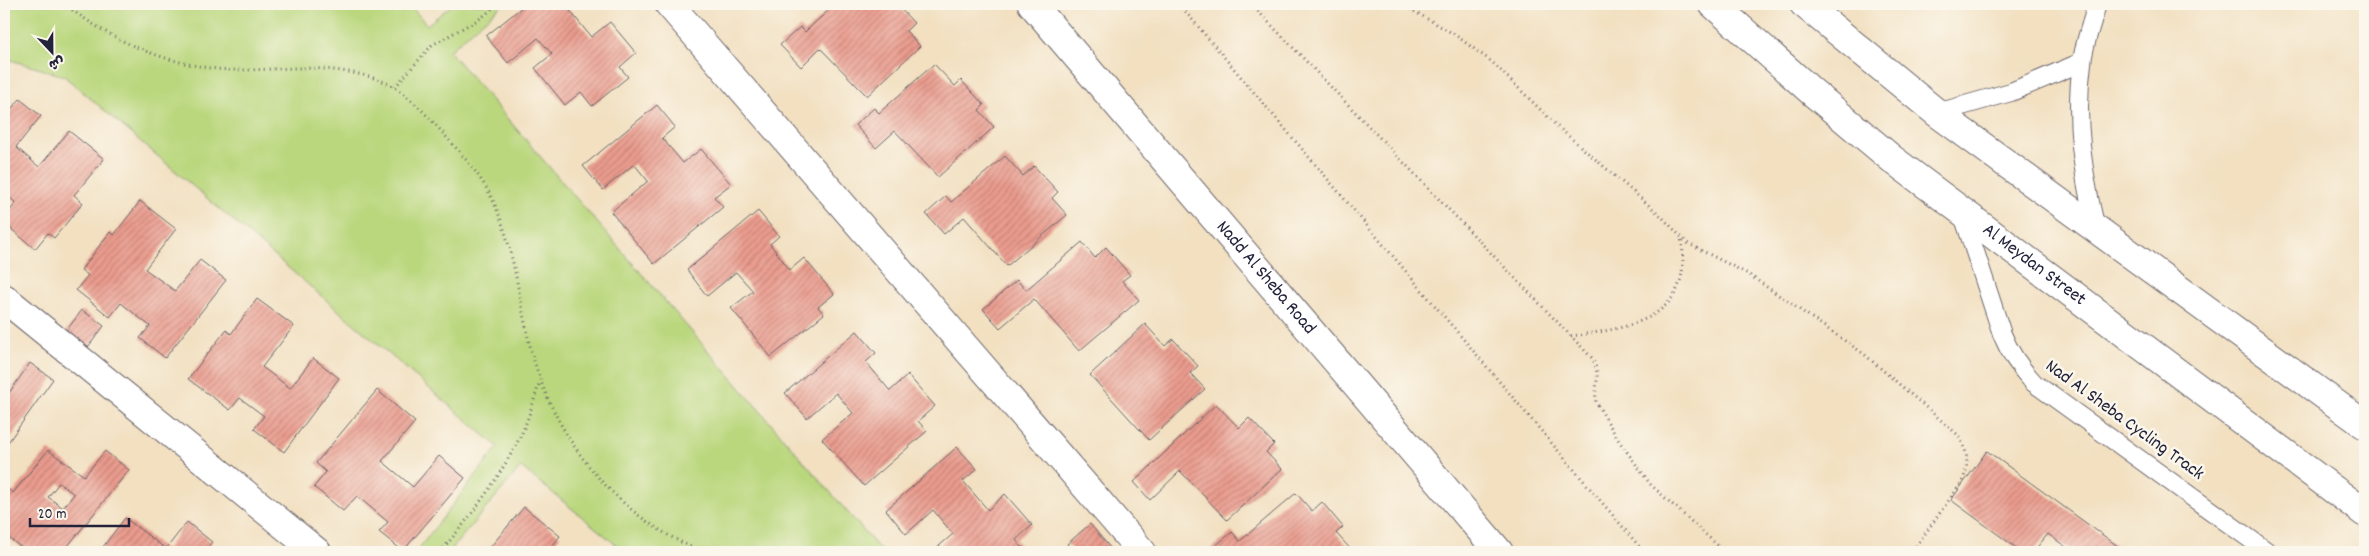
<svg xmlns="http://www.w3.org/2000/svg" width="2369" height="556" font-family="Dekko,'Playpen Sans Arabic',sans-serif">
<defs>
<pattern id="building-hatch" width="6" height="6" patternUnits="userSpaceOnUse" patternTransform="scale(1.25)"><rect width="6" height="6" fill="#eb9c8e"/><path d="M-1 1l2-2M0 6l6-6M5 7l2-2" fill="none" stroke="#be7f75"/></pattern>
</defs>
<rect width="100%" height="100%" fill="#fbf7ec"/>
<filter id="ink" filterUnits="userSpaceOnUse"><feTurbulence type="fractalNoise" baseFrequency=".02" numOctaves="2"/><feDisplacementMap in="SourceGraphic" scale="10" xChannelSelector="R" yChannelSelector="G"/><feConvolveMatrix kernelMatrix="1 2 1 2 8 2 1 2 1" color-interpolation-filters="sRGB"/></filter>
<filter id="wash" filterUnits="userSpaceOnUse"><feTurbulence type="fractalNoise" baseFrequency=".0096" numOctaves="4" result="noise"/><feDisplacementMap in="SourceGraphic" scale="20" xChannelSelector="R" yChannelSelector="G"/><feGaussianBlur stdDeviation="1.12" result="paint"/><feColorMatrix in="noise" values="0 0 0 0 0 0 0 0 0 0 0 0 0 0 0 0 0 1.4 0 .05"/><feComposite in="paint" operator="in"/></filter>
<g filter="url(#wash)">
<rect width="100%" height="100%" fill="#f2e0c1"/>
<!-- park -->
<polygon fill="#bad77d" stroke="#6e7c5c" points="4,4 409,4 427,25 453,4 503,4 449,51 882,552 625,552 521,467 449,552 416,552 498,447 64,76 4,58"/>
<g id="blocks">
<!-- building -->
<g fill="url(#building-hatch)" fill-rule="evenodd">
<polygon points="526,4 572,4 567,7 591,37 610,22 636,53 620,67 628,77 592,106 581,92 565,105 535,68 552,54 538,38 508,63 486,36"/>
<polygon points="783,4 793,4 787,9"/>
<polygon points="835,4 896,4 914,23 906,31 920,46 867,96 820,48 801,67 780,45 800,27 805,32"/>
<polygon points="934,64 955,86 961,80 984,105 979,110 994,127 938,177 895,131 876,148 855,125 874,108 879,113"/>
<polygon points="20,99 41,116 16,147 39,167 69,131 104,159 74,195 83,203 54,238 48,233 35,249 4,223 4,218 16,203 4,193 4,117"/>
<polygon points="657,105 675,127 662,138 683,163 701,149 731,184 714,197 723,207 654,264 611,212 648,181 634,164 603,190 583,166"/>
<polygon points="1005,156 1023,176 1034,166 1058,192 1052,198 1067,215 1007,266 964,217 944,234 926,214 946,196 951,202"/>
<polygon points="140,201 176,229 145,269 175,291 200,260 226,280 165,358 140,338 150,326 121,303 110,317 76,290 88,275 81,270 110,232 114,235"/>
<polygon points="758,211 779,236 770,244 790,270 804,258 834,294 818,307 824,314 771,357 731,308 753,291 736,272 707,296 687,270"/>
<polygon points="1082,242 1095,258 1106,247 1130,275 1122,281 1139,300 1079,351 1034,299 1000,328 983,309 1017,280 1026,290"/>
<polygon points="257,299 294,326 262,367 290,388 313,358 339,378 284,452 254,429 264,416 240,398 230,410 188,379 226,330 231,334"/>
<polygon points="82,310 104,326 88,347 66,331"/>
<polygon points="1145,324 1165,346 1173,339 1198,366 1190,373 1205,389 1149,440 1090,375"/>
<polygon points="857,331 876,353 866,362 890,391 908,375 935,406 918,421 927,431 864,486 822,439 853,413 836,393 807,418 785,393"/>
<polygon points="30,363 53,379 4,448 4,400"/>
<polygon points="377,390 415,422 382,461 413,487 439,456 465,478 403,551 379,532 388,522 357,496 343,511 314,487 326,472 316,463"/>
<polygon points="1216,404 1239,428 1249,418 1274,444 1266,452 1282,469 1227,520 1180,471 1150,500 1134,482"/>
<polygon points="957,447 977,469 963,481 988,510 1005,494 1032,525 1016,540 1024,550 1021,552 932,552 953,534 933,510 906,534 886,510"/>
<path d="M48 450 84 476 105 451 129 470 63 552H27L4 534V486L13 493ZM59 483 74 494 63 508 48 497Z"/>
<polygon points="1987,451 2126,552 2073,552 2048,534 2033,552 2022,552 1951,500"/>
<polygon points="1296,493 1312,511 1322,502 1343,527 1336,533 1353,552 1208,552 1232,532 1240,541"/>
<polygon points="524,507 560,536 547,552 486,552"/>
<polygon points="125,518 166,549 187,522 212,542 204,552 99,552"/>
<polygon points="1090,524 1112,550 1114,552 1074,552 1067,544"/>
</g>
</g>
</g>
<g filter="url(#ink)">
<use href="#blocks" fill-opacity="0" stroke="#6b646a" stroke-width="1"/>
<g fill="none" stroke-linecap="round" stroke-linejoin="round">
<defs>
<g id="lane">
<polyline points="1937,113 2011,92 2082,62"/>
<path d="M1962 212 2002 334C2010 354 2020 368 2034 383L2268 552"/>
<path d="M2096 229C2083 174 2074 120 2082 63 2084 43 2092 23 2097 4"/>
</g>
<g id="street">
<polyline points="669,4 1142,552"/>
<polyline points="4,298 317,552"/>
</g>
<g id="secondary">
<path id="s1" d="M1032 4 1499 552"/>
<path id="s2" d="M1713 4 1811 91 1892 159 2365 513"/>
<polyline points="1804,4 1937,113 2365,425"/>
</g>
</defs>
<!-- lane casing -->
<use href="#lane" stroke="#6b646a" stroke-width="20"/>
<!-- street casing -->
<use href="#street" stroke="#6b646a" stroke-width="30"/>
<!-- secondary casing -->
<use href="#secondary" stroke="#6b646a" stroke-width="30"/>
<!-- path -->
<g stroke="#6b646a" stroke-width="3" stroke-dasharray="1 4" stroke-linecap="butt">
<path d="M64 4C112 40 157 61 217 69 245 72 273 68 301 68 328 68 373 73 396 88 416 102 433 122 449 140 466 159 485 181 495 205 515 251 519 302 531 350 554 439 617 518 703 552"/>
<polyline points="1179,4 1644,552"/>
<path d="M1251 4 1592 358C1602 377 1594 384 1596 402L1619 441 1651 485 1725 552"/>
<path d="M1401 4 1454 34 1492 62 1558 127 1659 214 1687 243 1748 274 1864 354 1957 434C1968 450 1970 464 1962 482L1912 552"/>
<polyline points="395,87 432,45 481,18 498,4"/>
<path d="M1571 336C1633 328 1695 318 1681 238"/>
<path d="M440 552C471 517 500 477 521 435 529 418 534 399 540 381"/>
</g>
<!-- lane -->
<use href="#lane" stroke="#fff" stroke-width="18"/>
<!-- street -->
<use href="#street" stroke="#fff" stroke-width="28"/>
<!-- secondary -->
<use href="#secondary" stroke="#fff" stroke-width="28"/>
</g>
</g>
<g text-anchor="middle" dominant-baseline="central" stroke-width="5" stroke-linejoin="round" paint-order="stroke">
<!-- street labels -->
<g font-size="19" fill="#22223b" stroke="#fbf7ec">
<text stroke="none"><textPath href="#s2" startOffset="414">Al Meydan Street</textPath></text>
<text stroke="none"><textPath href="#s1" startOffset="360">Nadd Al Sheba Road</textPath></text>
<text transform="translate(2124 421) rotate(36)">Nad Al Sheba Cycling Track</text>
</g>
</g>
<!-- margin -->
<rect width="2369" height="556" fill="none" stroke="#fbf7ec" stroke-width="20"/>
<!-- north arrow -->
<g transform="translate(52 52) rotate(158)" stroke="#fbf7ec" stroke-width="4" paint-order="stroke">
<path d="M0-4L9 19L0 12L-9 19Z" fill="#22223b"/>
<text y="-8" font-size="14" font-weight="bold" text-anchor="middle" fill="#22223b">ش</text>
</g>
<!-- scale -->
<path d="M30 518v8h99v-8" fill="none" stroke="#22223b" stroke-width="2.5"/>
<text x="38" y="518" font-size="15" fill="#22223b" stroke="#fbf7ec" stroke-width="4" paint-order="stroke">20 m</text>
</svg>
